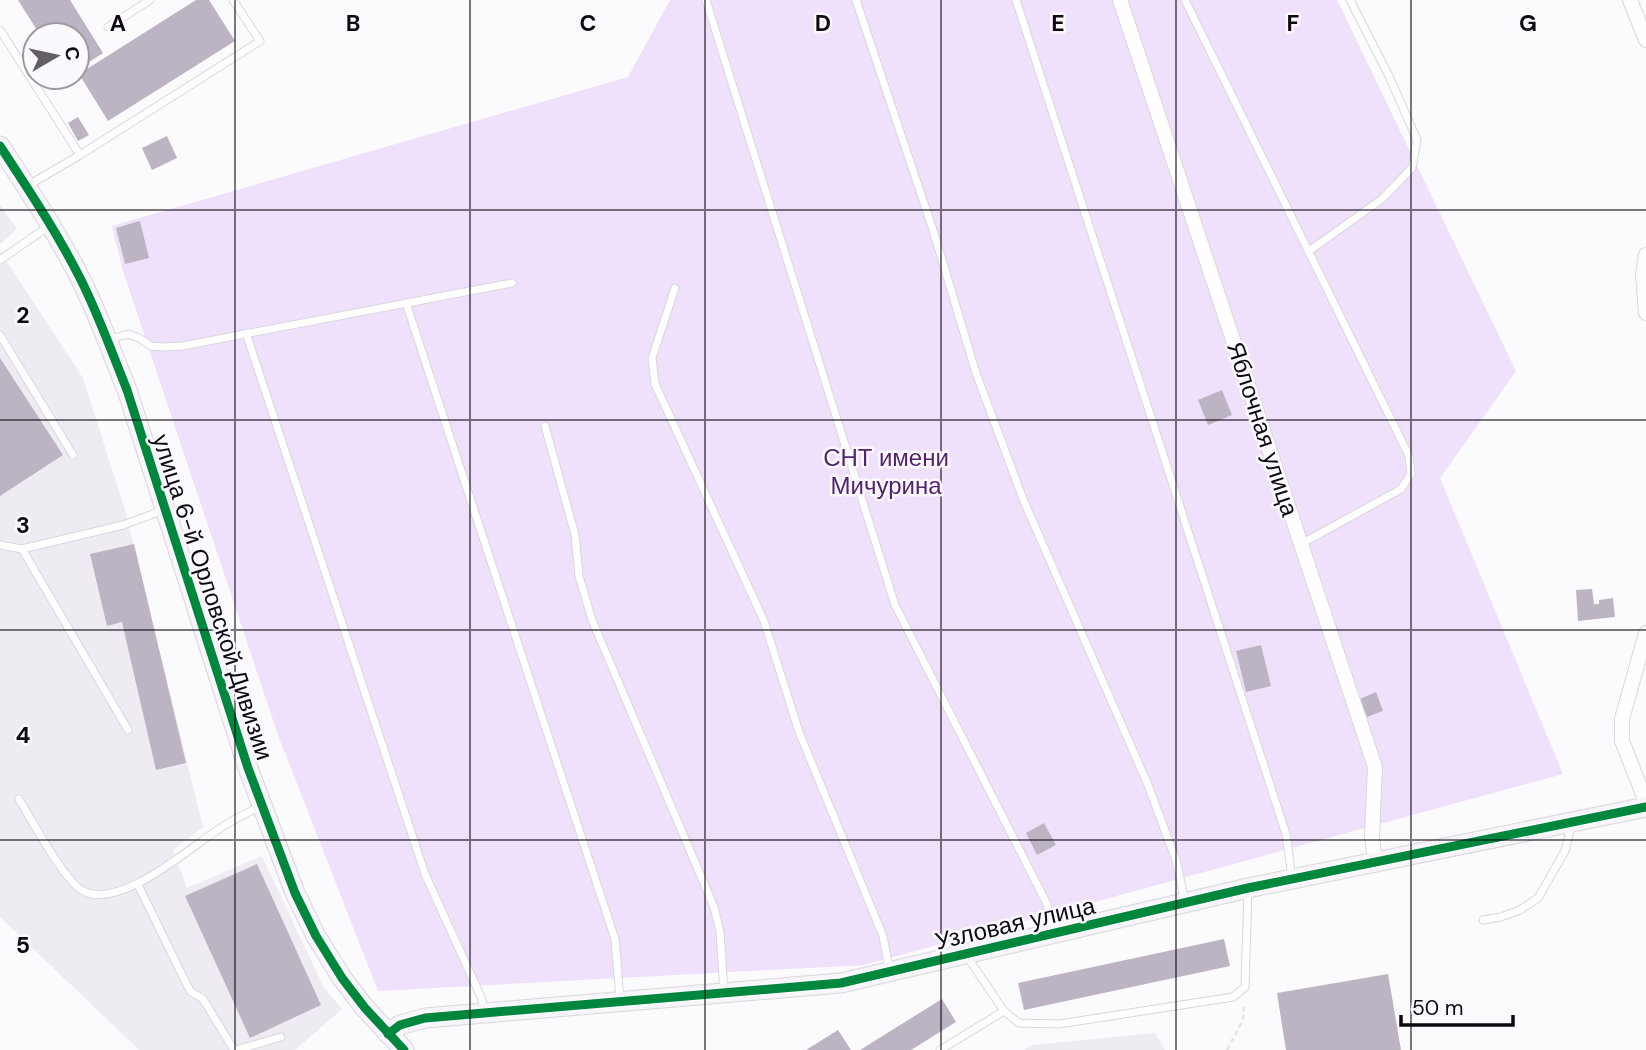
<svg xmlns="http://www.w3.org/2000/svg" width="1646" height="1050" font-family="'DM Sans',sans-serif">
<rect width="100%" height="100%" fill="#fbfafd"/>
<!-- built -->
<g fill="#efebf3">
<polygon points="0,205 17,229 0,244"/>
<polygon points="0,251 83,378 125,510 203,827 173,850 187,888 262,856 324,988 342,1009 295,1050 139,1050 0,917"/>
<polygon points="1155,1033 1165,1050 1024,1050 1032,1045"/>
</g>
<!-- green -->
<polygon fill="#efe1fb" points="670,0 1337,0 1516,371 1440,478 1563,774 864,965 378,991 278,735 123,271 112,226 628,77"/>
<!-- building -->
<g fill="#bcb4c2">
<polygon points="18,0 70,0 103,53 77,70 77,35 40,35"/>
<polygon points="196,0 209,0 235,41 108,121 79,74"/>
<polygon points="78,117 89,135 78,141 68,123"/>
<polygon points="167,136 177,158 152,170 142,148"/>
<polygon points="140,221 149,258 125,264 116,228"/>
<polygon points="0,358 63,455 0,496"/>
<polygon points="1222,390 1232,415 1208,425 1198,400"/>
<polygon points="134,544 186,763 156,770 122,622 107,626 90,554"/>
<polygon points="1592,589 1594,604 1599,604 1599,600 1613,598 1615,617 1578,621 1576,590"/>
<polygon points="1261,645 1271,686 1246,692 1236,651"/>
<polygon points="1376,692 1383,711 1367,717 1360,699"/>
<polygon points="1044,823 1056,845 1037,855 1026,833"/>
<polygon points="257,864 321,1005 250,1038 185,896"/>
<polygon points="1224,939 1230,966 1024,1010 1018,983"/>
<polygon points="1388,974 1401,1050 1286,1050 1277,993"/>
<polygon points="942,999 956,1022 911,1050 860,1050"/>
<polygon points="838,1030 851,1050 806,1050"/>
</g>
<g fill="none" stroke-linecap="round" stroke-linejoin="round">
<defs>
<g id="lane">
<polyline points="706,0 895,605 1047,904 1053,931"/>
<polyline points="856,0 934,233 976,373 1023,499 1148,785 1176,860 1185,902"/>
<polyline points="1016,0 1286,834 1292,877"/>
<polyline points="1185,0 1409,456 1411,474 1401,489 1301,544"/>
<polyline points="108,27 150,0"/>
<polyline points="0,30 80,155"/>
<polyline points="27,186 80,155 260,41 233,0"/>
<polyline points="1309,251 1382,199 1412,168 1417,140 1390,78 1350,0"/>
<polyline points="0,260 49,226"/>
<polyline points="675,288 652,358 655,384 764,621 799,732 883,936 889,969"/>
<polyline points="406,303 615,939 620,1000"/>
<polyline points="246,333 425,874 481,997 485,1012"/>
<polyline points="0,335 73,455"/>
<polyline points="108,340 128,334 139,338 151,346 163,347 182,346 512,283"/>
<polyline points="545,426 575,535 579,576 592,620 714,907 720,932 724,992"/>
<polyline points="0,545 22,549"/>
<polyline points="128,730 22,549 123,525 164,510"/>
<path d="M19 799C31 819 65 882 83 891 120 910 188 849 219 829 232 820 247 813 261 806"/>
<polyline points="138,885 190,991 203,999 234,1050"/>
<polyline points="1483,920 1501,917 1520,910 1538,898 1565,851 1571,826"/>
<polyline points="1004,1011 1019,1023 1059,1024 1233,997 1245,987 1248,889"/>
<polyline points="236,1050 281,1037"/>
<polyline points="940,1050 1004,1011 966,955"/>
</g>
<g id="street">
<polyline points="1120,0 1375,767 1372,836 1375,862"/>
<polyline points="1630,0 1646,40"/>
<polyline points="1646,255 1643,274 1646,313"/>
<polyline points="1646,633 1622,719 1622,741 1646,802"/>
</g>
<g id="secondary">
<path d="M0 146C28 189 58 234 81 280 99 316 112 353 127 390L248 768 295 893 316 936 342 978 365 1008 404 1050"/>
<polyline points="388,1034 400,1025 425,1018 841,983 1248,888 1646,807"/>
</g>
</defs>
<!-- lane casing -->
<use href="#lane" stroke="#d9d6dd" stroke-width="9"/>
<!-- street casing -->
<use href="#street" stroke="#d9d6dd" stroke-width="16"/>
<!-- secondary casing -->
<use href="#secondary" stroke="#d9d6dd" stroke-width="21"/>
<!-- path -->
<polyline stroke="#e4e4e4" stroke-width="2.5" stroke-dasharray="5 3.5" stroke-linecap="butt" points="1227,1050 1243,1020 1244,1004"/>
<!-- lane -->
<use href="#lane" stroke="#fefeff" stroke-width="7"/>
<!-- street -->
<use href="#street" stroke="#fefeff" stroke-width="14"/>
<!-- secondary -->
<use href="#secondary" stroke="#f7f5f8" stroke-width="19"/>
<defs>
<g id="cycleway">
<path d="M0 146C28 189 58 234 81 280 99 316 112 353 127 390L248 768 295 893 316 936 342 978 365 1008 404 1050"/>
<polyline points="388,1034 400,1025 425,1018 841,983 1248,888 1646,807"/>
</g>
</defs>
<!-- cycleway casing -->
<use href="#cycleway" stroke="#fbf9fe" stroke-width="13"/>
<!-- cycleway -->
<use href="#cycleway" stroke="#00873e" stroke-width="9"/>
</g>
<!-- grid -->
<path fill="none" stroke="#0f0a12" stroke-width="2" stroke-opacity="0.55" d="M235 0V1050M470 0V1050M705 0V1050M941 0V1050M1176 0V1050M1411 0V1050M0 210H1646M0 420H1646M0 630H1646M0 840H1646"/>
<g text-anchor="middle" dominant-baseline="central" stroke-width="5" stroke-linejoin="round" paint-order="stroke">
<!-- street labels -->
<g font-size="24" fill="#0f0a12" stroke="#fbf9fe">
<text transform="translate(1263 429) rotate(72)">Яблочная улица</text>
<text transform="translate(213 597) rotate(72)">улица 6-й Орловской Дивизии</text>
<text transform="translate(1015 923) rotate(-13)">Узловая улица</text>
</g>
<!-- park labels -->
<g font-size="24" fill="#532371" stroke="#fbf9fe">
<text x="886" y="457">СНТ имени<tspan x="886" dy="28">Мичурина</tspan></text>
</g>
</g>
<g font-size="23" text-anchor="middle" font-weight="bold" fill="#0f0a12" stroke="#fbf9fe" stroke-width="5" stroke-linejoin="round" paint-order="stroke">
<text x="118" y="31">A</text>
<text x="353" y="31">B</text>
<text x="588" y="31">C</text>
<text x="823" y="31">D</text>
<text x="1058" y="31">E</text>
<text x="1293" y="31">F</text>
<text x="1528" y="31">G</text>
<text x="23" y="323">2</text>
<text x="23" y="533">3</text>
<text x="23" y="743">4</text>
<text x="23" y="953">5</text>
</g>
<!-- north arrow -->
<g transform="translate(56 56) rotate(81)"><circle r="33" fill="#fbf9fe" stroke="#9d99a0" stroke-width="2"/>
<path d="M0-5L12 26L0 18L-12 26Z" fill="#625e64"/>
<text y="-10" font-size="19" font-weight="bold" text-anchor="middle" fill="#0f0a12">С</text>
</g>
<!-- scale -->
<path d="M1401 1015v10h112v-10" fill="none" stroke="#0f0a12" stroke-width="3.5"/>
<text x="1412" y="1015" font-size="21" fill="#0f0a12" stroke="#fbf9fe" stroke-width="5" paint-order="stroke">50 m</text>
</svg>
